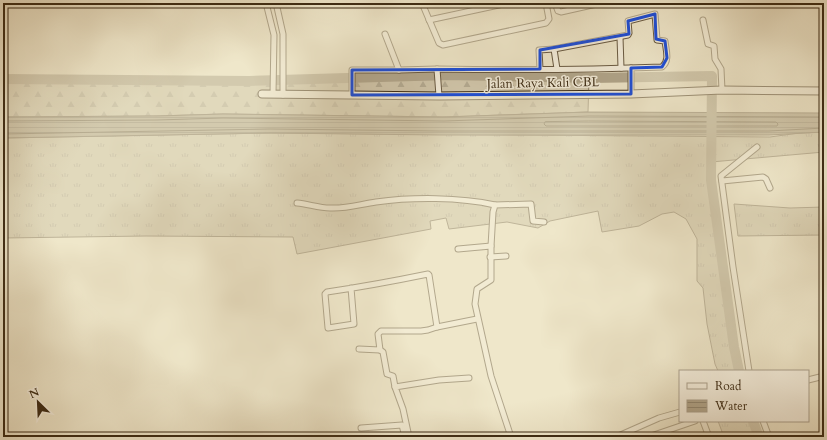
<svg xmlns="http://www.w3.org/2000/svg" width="827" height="440" font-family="Cardo,serif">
<defs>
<pattern id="grass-tufts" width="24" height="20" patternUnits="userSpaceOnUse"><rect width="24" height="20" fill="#d1c7ac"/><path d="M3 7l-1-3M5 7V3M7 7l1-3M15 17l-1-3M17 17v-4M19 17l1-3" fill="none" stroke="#b4ab93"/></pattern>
<pattern id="forest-firs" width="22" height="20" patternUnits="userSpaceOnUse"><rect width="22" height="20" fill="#d1c7ac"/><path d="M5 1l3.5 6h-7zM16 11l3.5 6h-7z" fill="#b4ab93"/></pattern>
<pattern id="water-rules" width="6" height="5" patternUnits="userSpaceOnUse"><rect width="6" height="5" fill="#b2a78d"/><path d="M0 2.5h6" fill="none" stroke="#928872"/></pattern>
</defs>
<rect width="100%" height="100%" fill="#efe7cb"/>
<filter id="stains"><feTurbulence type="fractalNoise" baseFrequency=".005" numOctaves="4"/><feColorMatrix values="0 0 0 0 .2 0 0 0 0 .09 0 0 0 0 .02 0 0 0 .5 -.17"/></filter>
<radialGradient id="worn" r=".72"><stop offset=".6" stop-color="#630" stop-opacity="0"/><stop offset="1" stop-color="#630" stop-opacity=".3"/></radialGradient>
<!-- grass -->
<g fill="url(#grass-tufts)" stroke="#867960">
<polygon points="824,132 824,152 711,162 711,180 734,347 739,371 718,371 715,364 707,324 703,288 697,281 697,239 686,219 674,212 662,214 639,226 602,232 598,211 550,221 538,228 507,222 449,229 446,218 430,221 431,229 297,254 293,237 146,236 3,238 3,138 270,133 770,137 799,133"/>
<polygon points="734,204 790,208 824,207 824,235 738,236"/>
<polygon points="718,421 753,421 759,437 724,437"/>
</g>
<!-- forest -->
<polygon fill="url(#forest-firs)" stroke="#867960" points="589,79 588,112 444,117 223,114 157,116 3,117 3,81"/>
<!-- water -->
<polygon fill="url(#water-rules)" stroke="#83755d" points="588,112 824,113 824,132 769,135 439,135 270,133 3,138 3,117 157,116 223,114 444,117"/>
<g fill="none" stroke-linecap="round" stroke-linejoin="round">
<!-- shore -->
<g stroke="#776950" stroke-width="1">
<polyline points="3,121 157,120 223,118 444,121 589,116 824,117"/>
<polygon points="589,121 776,122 778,124 777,126 546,126 544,124 545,122"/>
<polyline points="3,134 270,129 439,131 769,131 824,128"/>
</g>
<!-- river -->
<g stroke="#b2a78d" stroke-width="10">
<polyline points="3,79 249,81 448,75 591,78 712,76 711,180 734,347 739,371"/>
<polyline points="753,421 759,437"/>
</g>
<defs>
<g id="street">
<polyline points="266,3 274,35 273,94"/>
<polyline points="276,3 283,34 283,95"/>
<polyline points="422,3 439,43 443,45 546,23 549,19 546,3"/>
<polyline points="555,3 558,11 561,12 601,3"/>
<polyline points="429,20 508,3"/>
<polyline points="703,20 708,44 714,46 715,59 721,69 722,90"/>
<polyline points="385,34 399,70 437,69"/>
<polyline points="620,37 621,68"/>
<polyline points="540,69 539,50 554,49"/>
<polyline points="631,94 631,68"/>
<polyline points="352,95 352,70 399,70"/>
<path d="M439 96 437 69C512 70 587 70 662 67 670 61 666 50 665 41L657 40 655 14 628 21 629 33 628 35 554 49 557 69"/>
<polyline points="722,181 763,177 766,179 770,188"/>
<path d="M297 203C308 204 319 208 330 208 346 209 361 204 376 202 412 197 460 197 495 205"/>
<polyline points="491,246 493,212 495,205 531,204 533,221 544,222"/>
<polyline points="458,249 491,246 491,280 477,289 475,304 491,376 511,437"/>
<polyline points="490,257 506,256"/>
<path d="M351 288 354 324 328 328 325 294 327 292C361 287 394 281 428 274L429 275 437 327"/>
<polyline points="359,349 380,350 378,334 381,331 421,331 428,330 437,327 477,319"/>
<polyline points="380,350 383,352 387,374 393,376 395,387"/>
<polyline points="749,371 733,267 721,176 757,147"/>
<polyline points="808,380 824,376"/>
<polyline points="703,421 709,437"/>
<polyline points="763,421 769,437"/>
<polyline points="361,428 402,425 405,437"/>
<polyline points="409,437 403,409 395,387 439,380 469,378"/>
<polyline points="616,437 659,418 680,412"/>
<polyline points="648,437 695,421"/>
</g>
<polyline id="secondary" points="262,94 439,96 631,94 722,90 824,91"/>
</defs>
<!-- street casing -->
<use href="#street" stroke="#695a42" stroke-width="7"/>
<!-- secondary casing -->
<use href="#secondary" stroke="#3c2b14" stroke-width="9"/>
<!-- street -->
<use href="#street" stroke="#f5efdd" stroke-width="5"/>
<!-- secondary -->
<use href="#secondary" stroke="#f5efdd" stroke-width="7"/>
</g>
<!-- marked area -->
<path d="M0 0H827V440H0ZM655 14 656 39 665 41 667 58 662 67 631 68V94L352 95V70L540 69V50L629 34 628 21Z" fill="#efe7cb" fill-opacity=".55" fill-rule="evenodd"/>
<path fill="none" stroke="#1d4ed8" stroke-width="3" stroke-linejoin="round" d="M655 14 656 39 665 41 667 58 662 67 631 68V94L352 95V70L540 69V50L629 34 628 21Z"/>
<g text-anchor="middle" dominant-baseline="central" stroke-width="3" stroke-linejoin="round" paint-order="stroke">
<!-- street labels -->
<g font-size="13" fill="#3c2b14" stroke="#f5efdd">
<text transform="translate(543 83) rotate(-1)">Jalan Raya Kali CBL</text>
</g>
</g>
<!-- margin -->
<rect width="827" height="440" fill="none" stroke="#efe7cb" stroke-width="16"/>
<rect x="4" y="4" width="819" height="432" fill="none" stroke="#3c2b14" stroke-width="2"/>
<rect x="8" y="8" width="811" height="424" fill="none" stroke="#3c2b14"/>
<!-- legend -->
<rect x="679" y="370" width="130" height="52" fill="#f5efdd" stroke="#aba18d"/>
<rect x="687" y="383" width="20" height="6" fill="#f5efdd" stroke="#aba18d"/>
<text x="715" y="390" font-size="12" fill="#3c2b14">Road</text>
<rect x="687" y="400" width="20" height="12" fill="url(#water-rules)" stroke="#aba18d"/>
<text x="715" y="410" font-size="12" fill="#3c2b14">Water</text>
<!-- north arrow -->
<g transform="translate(38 402) rotate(336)" stroke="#f5efdd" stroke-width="3" paint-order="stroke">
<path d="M0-3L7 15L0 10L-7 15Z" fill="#3c2b14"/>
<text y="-6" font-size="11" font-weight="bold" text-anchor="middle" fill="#3c2b14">N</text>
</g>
<rect width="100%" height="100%" filter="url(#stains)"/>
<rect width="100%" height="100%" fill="url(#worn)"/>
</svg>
